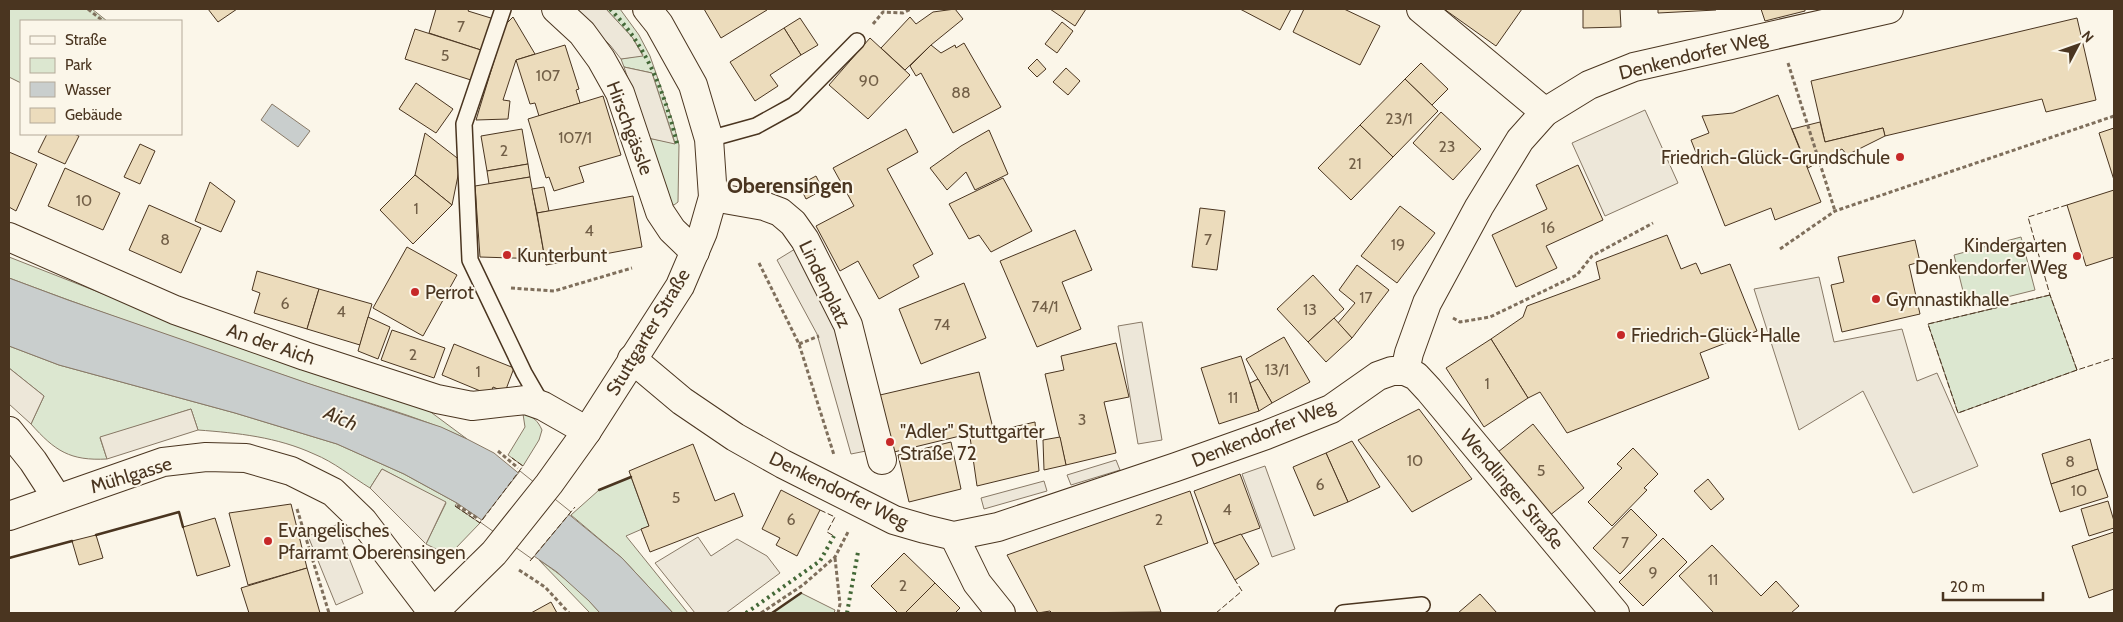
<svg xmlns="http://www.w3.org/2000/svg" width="2123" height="622" font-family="Cabin,sans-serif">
<rect width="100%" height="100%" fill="#fbf6e9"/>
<!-- green -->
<g fill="#dce7d0" stroke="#887966">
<polygon points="9,9 92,9 107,21 21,21 21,83 9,77"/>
<polygon points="606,9 620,9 639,35 650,56 673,122 679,145 678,202 674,205 671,204 648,138 675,143 652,73 624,67 621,59 643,55 632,37"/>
<polygon points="2021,237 2035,290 1967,307 1954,255"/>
<path d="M9 257 198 331 428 410 467 439C416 415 360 401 306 383 207 349 107 315 9 278Z"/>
<polygon points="2050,295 2077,370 1958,413 1928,324"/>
<path d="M9 346 59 365 235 413 337 444 404 474 457 503 455 506 480 523 454 550 440 551 426 544 446 503 382 469 370 488C352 477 334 462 314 454 277 437 238 433 198 430L191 409 100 438 107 459C70 461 55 451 31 424L44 396 9 368Z"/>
<path d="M523 414C533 416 538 421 542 430L539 440 523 466 508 455 525 427Z"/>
<polygon points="631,477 649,526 626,536 688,613 673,613 622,558 571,515 599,490"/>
<path d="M539 560C562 575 582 592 600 613H590Z"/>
<polygon points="801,593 835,610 834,613 772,613"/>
</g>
<!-- parking -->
<g fill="#ede7d9" stroke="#887966">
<polygon points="574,9 606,9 632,37 643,56 621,59 610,45"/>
<polygon points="624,67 652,73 675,144 648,138"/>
<polygon points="1645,110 1678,183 1605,216 1572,143"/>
<polygon points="795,249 837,328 871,450 851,454 817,334 777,260"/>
<polygon points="1819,277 1834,342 1902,329 1917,381 1937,373 1978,466 1913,493 1863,391 1799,430 1754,289"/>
<polygon points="1142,322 1162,440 1138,444 1118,326"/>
<polygon points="9,368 44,396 31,424 9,404"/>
<polygon points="191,409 198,430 107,459 100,437"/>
<polygon points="1116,460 1120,470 1071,485 1067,475"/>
<polygon points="1265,466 1295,549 1272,557 1242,474"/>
<polygon points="382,469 446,502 426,544 370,488"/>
<polygon points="1044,481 1047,491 984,509 981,498"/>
<polygon points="336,525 363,593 336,605 308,536"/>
<polygon points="698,537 711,556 737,539 767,556 780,573 726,613 695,613 655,563"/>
</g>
<!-- water -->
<g fill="#c9cecd" stroke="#887966">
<polygon points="272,104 310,131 298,147 261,120"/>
<polygon points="9,278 68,300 307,383 441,427 467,439 494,453 622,558 673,613 600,613 589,601 557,572 457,503 404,474 337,444 235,413 59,365 9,346"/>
</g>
<!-- pier -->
<polygon fill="#fbf6e9" stroke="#887966" points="520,471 571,512 532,559 480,522"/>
<!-- building -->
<g fill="#ecdcbc" stroke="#4a3520">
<polygon points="208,9 237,9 218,22"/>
<polygon points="436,9 469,9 468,11 494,19 484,51 429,33"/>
<polygon points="704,9 766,9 767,10 721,38"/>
<polygon points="955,9 963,19 931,45 905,70 881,48 910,17 916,24 933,12"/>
<polygon points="1050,9 1086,9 1075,26"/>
<polygon points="1240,9 1291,9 1280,30"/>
<polygon points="1304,9 1344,9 1380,26 1360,65 1293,32"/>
<polygon points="1444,9 1522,9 1496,46"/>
<polygon points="1583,9 1620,9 1621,27 1583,28"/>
<polygon points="1658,9 1716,9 1716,10 1658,13"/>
<polygon points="1761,9 1805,9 1805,11 1765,21"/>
<polygon points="513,17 535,54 516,60 503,100 510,101 508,119 476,120 505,25"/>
<polygon points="800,18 818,45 801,55 784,28"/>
<polygon points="2077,18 2096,100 2046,112 2042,99 1885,136 1883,128 1825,142 1811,81"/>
<polygon points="1062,22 1073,31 1057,53 1045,44"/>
<polygon points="784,28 801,55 770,75 778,86 755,101 730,62"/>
<polygon points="415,29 484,51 474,81 405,59"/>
<polygon points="870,38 910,75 868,119 829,85"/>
<polygon points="964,43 1001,107 953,133 921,73 916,76 910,66 931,45 941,53 955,45 956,48"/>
<polygon points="565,45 579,89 576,90 580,103 539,116 535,103 530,104 516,60"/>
<polygon points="1037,59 1046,69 1037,77 1028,68"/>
<polygon points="1421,63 1448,89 1432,105 1405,79"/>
<polygon points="1066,68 1080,81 1068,95 1053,82"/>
<polygon points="1405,79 1438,111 1393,157 1360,125"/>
<polygon points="416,83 453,109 436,133 399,109"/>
<polygon points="1778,95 1821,202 1775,220 1771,208 1725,226 1691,140 1709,133 1702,116 1733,113"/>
<polygon points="603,96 621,155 579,167 584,182 554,191 549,177 546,178 528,119"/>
<polygon points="1441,112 1481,149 1453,180 1413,143"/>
<polygon points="1820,122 1825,142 1883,128 1885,136 1847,155 1842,149 1808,168 1792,129"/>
<polygon points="1360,125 1393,157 1351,200 1318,168"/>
<polygon points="2114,128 2114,180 2099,133"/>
<polygon points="522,129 528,164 487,171 481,136"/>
<polygon points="906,129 918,152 887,169 933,254 913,265 919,277 879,299 858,261 840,271 816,226 854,206 833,168"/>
<polygon points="989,130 1008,174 975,190 966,172 947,190 930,168 961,146"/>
<polygon points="425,133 461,161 452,205 415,175"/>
<polygon points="47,134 74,134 79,136 65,164 38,152"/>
<polygon points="140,144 155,151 140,184 124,177"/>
<polygon points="9,152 37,164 16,211 9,207"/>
<polygon points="528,164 530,177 489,184 487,171"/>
<polygon points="1578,165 1603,220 1546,246 1557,268 1516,287 1492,235 1547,209 1536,185"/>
<polygon points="65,168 120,193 103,230 48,206"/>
<polygon points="415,175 452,205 413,244 380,210"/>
<polygon points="816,176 823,190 806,199 799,185"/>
<polygon points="530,177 545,259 480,257 475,186"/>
<polygon points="1003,178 1032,231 991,252 979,235 969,239 949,204"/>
<polygon points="210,182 235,201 221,232 195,221"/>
<polygon points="544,187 549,211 537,213 532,189"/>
<polygon points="2114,190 2114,257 2086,266 2067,205"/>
<polygon points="633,196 642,247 546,265 537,213"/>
<polygon points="149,205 201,228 181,273 129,250"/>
<polygon points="1400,206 1435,233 1397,283 1361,256"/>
<polygon points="1200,208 1225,211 1217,270 1192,267"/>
<polygon points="1075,230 1092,270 1062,282 1081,329 1037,347 1000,261"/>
<polygon points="1667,235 1681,269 1696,263 1701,274 1730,264 1757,331 1700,353 1709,378 1567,433 1540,392 1528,398 1491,339 1523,317 1527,306 1600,279 1596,262"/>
<polygon points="1915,240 1920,262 1909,265 1920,314 1842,332 1831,285 1844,282 1838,257"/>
<polygon points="407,247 457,275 423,336 373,308"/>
<polygon points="1357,265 1389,290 1352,338 1338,323 1355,303 1339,290"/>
<polygon points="257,271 319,289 307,329 254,313 260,293 252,290"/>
<polygon points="1313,275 1344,309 1308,342 1277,309"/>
<polygon points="964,283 986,338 921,364 899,309"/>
<polygon points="319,289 372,304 360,345 307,329"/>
<polygon points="368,317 390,327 378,359 358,351"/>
<polygon points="1334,318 1352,338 1326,362 1308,342"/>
<polygon points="392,330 445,348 434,378 381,360"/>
<polygon points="1284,337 1310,382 1272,403 1246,359"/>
<polygon points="1491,339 1528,398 1484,427 1446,368"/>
<polygon points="1116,343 1129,397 1104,402 1116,453 1066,465 1045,374 1064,370 1061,356"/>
<polygon points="454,344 514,368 505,392 493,387 490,395 442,375"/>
<polygon points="1241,356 1259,411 1219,424 1201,368"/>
<polygon points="979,372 993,428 894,452 880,395"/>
<polygon points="1258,379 1272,403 1259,411 1250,383"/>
<polygon points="1419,409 1472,479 1412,512 1358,440"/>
<polygon points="1035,422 1039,471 977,486 970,437"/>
<polygon points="1533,424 1584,488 1549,516 1498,452"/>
<polygon points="1060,437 1066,465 1044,470 1043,440"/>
<polygon points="2090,439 2098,469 2051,484 2042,454"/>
<polygon points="1352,441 1380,487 1348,502 1326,453"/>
<polygon points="951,442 961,489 909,502 898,455"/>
<polygon points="693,444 715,501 734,493 743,516 650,552 641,529 649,526 629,471"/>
<polygon points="1633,448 1658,474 1644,488 1647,490 1612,526 1588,502 1622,468 1617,464"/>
<polygon points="1326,453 1348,502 1314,516 1293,467"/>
<polygon points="2098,469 2108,497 2060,512 2051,484"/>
<polygon points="1240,474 1260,528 1214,544 1194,491"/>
<polygon points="1708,479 1724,499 1711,510 1694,491"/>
<polygon points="781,490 820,510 797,556 776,545 780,538 762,529"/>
<polygon points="1190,491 1208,543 1144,566 1161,612 1052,613 1050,611 1038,613 1007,555"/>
<polygon points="2108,501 2114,521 2114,528 2089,536 2081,509"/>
<polygon points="291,504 307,568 248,585 229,513"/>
<polygon points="1631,509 1657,535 1620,574 1593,548"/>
<polygon points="215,518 230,566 197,576 183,527"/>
<polygon points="2114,532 2114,589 2089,598 2072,546"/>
<polygon points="1241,534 1259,564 1235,580 1214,544"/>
<polygon points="96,535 103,558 79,565 72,541"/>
<polygon points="1663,538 1687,562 1643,606 1619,582"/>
<polygon points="1712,545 1761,596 1776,581 1799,606 1791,613 1714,613 1679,576"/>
<polygon points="904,553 935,583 905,613 898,613 871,586"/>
<polygon points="307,568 320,613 249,613 241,588"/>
<polygon points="935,583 960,608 955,613 905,613"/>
<polygon points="1480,594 1497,613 1458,613"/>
<polygon points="551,602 557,613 531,613"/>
</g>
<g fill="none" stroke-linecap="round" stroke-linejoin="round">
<defs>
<g id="lane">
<polyline points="503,9 464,124 470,260 524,373 543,406"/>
<polyline points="709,139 756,126 794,105 857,41"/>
<polyline points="1343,613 1422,605"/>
</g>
<g id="street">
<polyline points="556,9 582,33 601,59 620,93 660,212 672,230 695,252"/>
<polyline points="1421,9 1545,112"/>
<polyline points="713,197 764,206 780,212 793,223 805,240 848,325 882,460"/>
<polyline points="9,237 175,310 305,356 437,399 472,406 526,400 543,406 587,431"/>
<polyline points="1405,371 1409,353 1427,303 1479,207 1520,140 1545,112 1589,85 1634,67 1889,9"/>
<polyline points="9,431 33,461 57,498"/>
<polyline points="9,516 163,462 206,457 246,458 291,471 333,492 363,521 433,613"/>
<polyline points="954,536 977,583 1001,613"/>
</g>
<g id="secondary">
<polyline points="632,359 682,401 735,437 783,464 894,520 925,529 954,536 998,527 1176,467 1266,435 1331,409 1378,376 1392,371 1405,371 1416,376 1429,390 1615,613"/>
<polyline points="433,613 494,553 549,484 587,431 680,286 703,232 713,197 709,139 693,85 659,24 647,9"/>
</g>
</defs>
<!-- lane casing -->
<use href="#lane" stroke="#4a3520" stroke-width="18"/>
<!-- street casing -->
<use href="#street" stroke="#4a3520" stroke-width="30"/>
<!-- secondary casing -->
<use href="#secondary" stroke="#4a3520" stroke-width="30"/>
<!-- path -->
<g stroke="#7f6f5c" stroke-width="3" stroke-dasharray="4 2.5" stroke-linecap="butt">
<polyline points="88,9 103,21"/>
<polyline points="873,24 883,12 903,13 911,9"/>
<polyline points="1788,63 1835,211"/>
<polyline points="1780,249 1835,211 2114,116"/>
<polyline points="759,263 799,344 834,455"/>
<polyline points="511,288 554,291 632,268"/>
<polyline points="1453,318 1460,322 1490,317 1577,275 1592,256 1653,223"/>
<polyline points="799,344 819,336"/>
<polyline points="498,451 518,468"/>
<polyline points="457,505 477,518"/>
<polyline points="297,509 329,613"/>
<polyline points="835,558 840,604 838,613"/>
<polyline points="519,570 545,587 569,613"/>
<polyline points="761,613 803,585 835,557 848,532"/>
</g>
<!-- lane -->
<use href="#lane" stroke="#fbf6e9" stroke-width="15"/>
<!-- street -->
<use href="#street" stroke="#fbf6e9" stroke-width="28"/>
<!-- secondary -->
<use href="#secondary" stroke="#fbf6e9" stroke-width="28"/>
<!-- hedge -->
<g stroke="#436837" stroke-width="4" stroke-dasharray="2.5 4" stroke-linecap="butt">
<path d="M610 9C649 48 665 95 678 147"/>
<polyline points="746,613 820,561 834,536"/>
<polyline points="847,613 858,552"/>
</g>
<!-- fence -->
<g stroke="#4a3520" stroke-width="1" stroke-dasharray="6 2.5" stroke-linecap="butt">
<polyline points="2114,66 2114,68"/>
<polyline points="2067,205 2028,217 2050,295 2077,370 2114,358"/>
<polyline points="2050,295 1928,324 1958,413 2077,370"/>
<polyline points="455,506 480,523 523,466 512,458"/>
<polyline points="820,510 835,517 827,532 834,536"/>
<polyline points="530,561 575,507"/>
<polyline points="1216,613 1242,591 1235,580"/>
</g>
<!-- wall -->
<g stroke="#4a3520" stroke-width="2.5">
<polyline points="599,490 631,477"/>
<polyline points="96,535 179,512 183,527"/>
<polyline points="9,558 72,541"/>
<polyline points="772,613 801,593"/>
</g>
</g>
<!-- markers -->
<g fill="#c62828" stroke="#fbf6e9" stroke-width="2">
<circle cx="1900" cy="157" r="5"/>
<circle cx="507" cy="255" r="5"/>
<circle cx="2077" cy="256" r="5"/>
<circle cx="415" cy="292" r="5"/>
<circle cx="1876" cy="299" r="5"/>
<circle cx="1621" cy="335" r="5"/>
<circle cx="890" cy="442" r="5"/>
<circle cx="268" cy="541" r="5"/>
</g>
<g text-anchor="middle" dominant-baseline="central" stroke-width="4" stroke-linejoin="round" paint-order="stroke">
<!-- number labels -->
<g font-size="16" fill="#725f47">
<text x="461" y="26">7</text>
<text x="445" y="55">5</text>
<text x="548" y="75">107</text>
<text x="869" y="80">90</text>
<text x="961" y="92">88</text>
<text x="1399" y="118">23/1</text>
<text x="575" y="137">107/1</text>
<text x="1447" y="146">23</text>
<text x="504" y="150">2</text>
<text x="1355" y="163">21</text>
<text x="84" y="200">10</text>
<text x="416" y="208">1</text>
<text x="1548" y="227">16</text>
<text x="589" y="230">4</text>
<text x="165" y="239">8</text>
<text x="1208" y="239">7</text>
<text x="1398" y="244">19</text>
<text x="1366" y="297">17</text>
<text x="285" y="303">6</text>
<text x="1045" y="306">74/1</text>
<text x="1310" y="309">13</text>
<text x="341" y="311">4</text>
<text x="942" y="324">74</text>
<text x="413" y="354">2</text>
<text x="1277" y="369">13/1</text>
<text x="478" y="371">1</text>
<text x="1487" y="383">1</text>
<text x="1233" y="397">11</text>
<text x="1082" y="419">3</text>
<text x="1415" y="460">10</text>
<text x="2070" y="461">8</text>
<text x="1541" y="470">5</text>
<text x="1320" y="484">6</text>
<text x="2079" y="490">10</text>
<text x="676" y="497">5</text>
<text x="1227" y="509">4</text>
<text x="791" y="519">6</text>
<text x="1159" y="519">2</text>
<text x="1625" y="542">7</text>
<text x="1653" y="572">9</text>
<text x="1713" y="579">11</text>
<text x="903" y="585">2</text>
</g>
<!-- street labels -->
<g font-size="19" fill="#4a3520" stroke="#fbf6e9">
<text transform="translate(1693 55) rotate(-14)">Denkendorfer Weg</text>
<text transform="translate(630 128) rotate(69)">Hirschgässle</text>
<text transform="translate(825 284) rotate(64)">Lindenplatz</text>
<text transform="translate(648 332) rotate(-59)">Stuttgarter Straße</text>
<text transform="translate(271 344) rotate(19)">An der Aich</text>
<text transform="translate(1263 433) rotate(-22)">Denkendorfer Weg</text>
<text transform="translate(131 475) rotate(-17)">Mühlgasse</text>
<text transform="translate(1512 489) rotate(50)">Wendlinger Straße</text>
<text transform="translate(839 490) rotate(26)">Denkendorfer Weg</text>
</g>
<!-- poi labels -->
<g font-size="19" fill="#4a3520" stroke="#fbf6e9" text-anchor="start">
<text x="1890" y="157" text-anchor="end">Friedrich-Glück-Grundschule</text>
<text x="2067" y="245" text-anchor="end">Kindergarten<tspan x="2067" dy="22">Denkendorfer Weg</tspan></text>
<text x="517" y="255">Kunterbunt</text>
<text x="425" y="292">Perrot</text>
<text x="1886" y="299">Gymnastikhalle</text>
<text x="1631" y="335">Friedrich-Glück-Halle</text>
<text x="900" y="431">"Adler" Stuttgarter<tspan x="900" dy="22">Straße 72</tspan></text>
<text x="278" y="530">Evangelisches<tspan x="278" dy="22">Pfarramt Oberensingen</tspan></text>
</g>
<!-- water labels -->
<g font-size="20" font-style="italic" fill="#4a3520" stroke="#fbf6e9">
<text transform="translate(341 418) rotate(24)">Aich</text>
</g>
<!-- quarter labels -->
<g font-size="21" font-weight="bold" fill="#4a3520" stroke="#fbf6e9">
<text x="790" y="185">Oberensingen</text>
</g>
</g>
<!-- border -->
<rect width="2123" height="622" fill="none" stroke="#4a3520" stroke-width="20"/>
<!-- legend -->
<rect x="20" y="20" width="162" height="115" fill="#fbf6e9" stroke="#b4a999"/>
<rect x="30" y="36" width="25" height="8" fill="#fbf6e9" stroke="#b4a999"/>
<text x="65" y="45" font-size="15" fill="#4a3520">Straße</text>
<rect x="30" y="58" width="25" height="15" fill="#dce7d0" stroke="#b4a999"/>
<text x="65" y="70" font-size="15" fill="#4a3520">Park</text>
<rect x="30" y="82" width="25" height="15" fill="#c9cecd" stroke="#b4a999"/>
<text x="65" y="95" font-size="15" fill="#4a3520">Wasser</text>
<rect x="30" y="108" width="25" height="15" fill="#ecdcbc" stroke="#b4a999"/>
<text x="65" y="120" font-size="15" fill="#4a3520">Gebäude</text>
<!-- north arrow -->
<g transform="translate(2078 45) rotate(49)" stroke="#fbf6e9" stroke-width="4" paint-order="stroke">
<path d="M0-4L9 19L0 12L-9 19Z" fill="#4a3520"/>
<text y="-8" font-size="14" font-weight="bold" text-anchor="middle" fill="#4a3520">N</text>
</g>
<!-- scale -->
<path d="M1943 592v8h100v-8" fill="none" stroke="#4a3520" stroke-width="2.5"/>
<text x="1950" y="592" font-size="15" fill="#4a3520" stroke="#fbf6e9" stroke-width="4" paint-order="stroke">20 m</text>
</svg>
